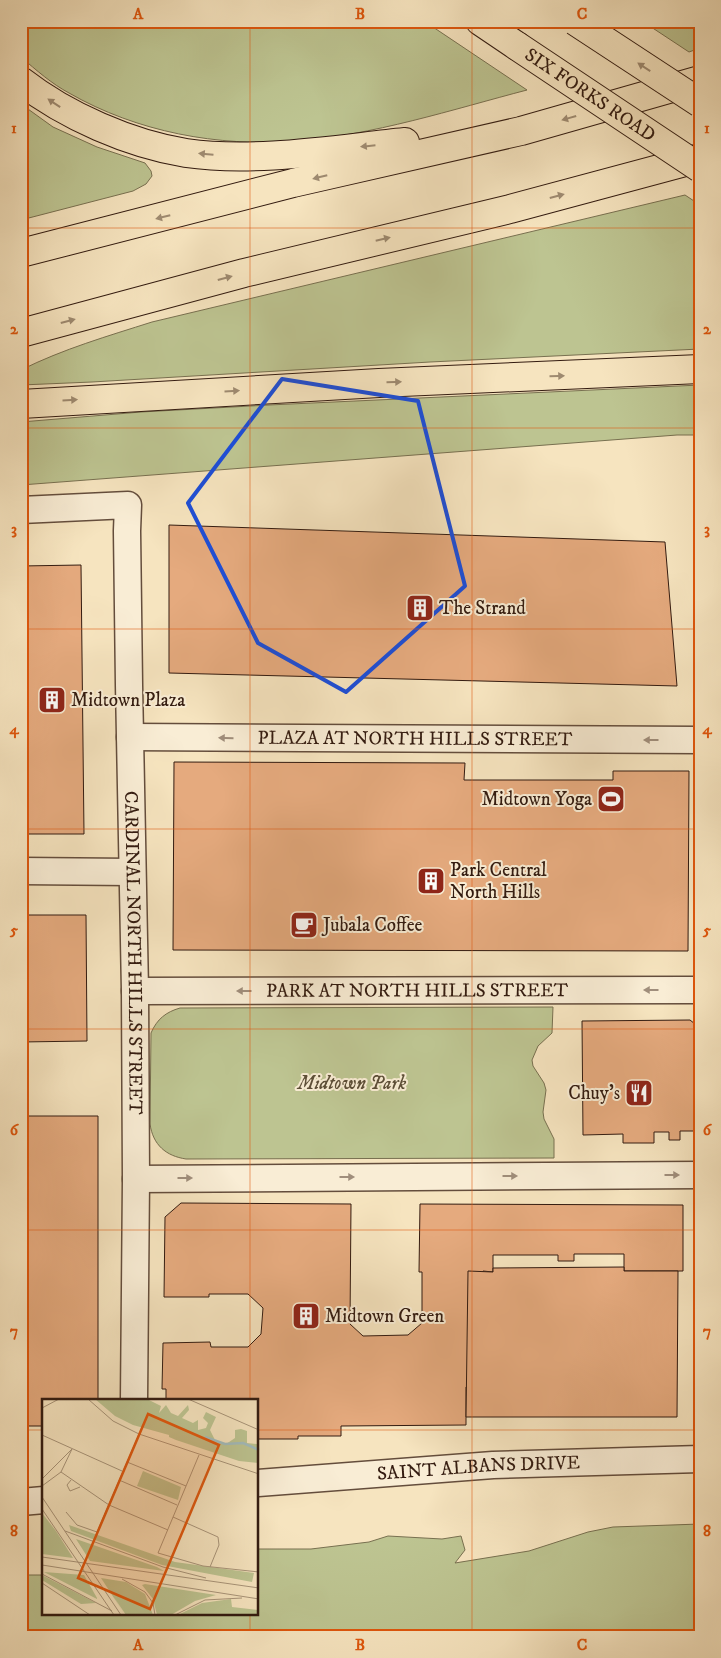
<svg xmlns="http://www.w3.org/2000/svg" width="721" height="1658" font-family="'IM FELL DW Pica',serif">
<rect width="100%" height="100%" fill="#f6e4bf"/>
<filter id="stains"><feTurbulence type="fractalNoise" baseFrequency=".004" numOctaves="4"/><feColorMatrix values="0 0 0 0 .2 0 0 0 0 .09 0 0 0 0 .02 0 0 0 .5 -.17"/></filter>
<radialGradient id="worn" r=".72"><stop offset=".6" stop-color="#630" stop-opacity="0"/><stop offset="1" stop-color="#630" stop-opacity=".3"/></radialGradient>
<!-- green -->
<g fill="#bdc491" stroke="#787050">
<path d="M21 21H424L527 90C454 109 371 136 295 141 218 147 137 132 69 93 52 84 36 70 21 57Z"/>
<polygon points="642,21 700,21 700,48 689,52"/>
<polygon points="21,104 53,127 97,147 145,163 151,171 152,176 146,184 133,191 21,220"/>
<path d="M685 195 700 205V349L430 362 92 382 21 385V370C63 349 108 336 152 322Z"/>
<polygon points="700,385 700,435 677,435 21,485 21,422 141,412 269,405"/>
<path d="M553 1007 552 1033 538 1046 532 1060 533 1066 544 1083 546 1090 543 1112 544 1119 554 1139V1158L186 1159C166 1156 153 1145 150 1124L151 1033C157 1019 166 1012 180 1008Z"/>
<polygon points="700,1524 700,1637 21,1637 21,1575 44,1575 44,1614 258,1614 258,1549 311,1549 369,1542 388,1536 442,1539 461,1536 465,1550 455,1563 529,1551 588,1532 613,1527"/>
</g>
<!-- building -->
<g fill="#e5aa7e" stroke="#331b10">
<polygon points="169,525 665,542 677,686 169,673"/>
<polygon points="81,565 84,834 21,834 21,566"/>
<polygon points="174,762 465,763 464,780 613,780 613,771 689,771 688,951 173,950"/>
<polygon points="21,915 86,915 87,1041 21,1042"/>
<polygon points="690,1020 700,1028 700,1056 696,1056 697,1131 680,1131 680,1140 669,1140 669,1132 654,1132 654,1143 623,1143 623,1134 583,1135 582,1021"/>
<polygon points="21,1116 98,1116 98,1400 44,1400 44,1426 21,1426"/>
<polygon points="181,1203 351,1204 350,1324 363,1336 408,1335 422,1323 422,1272 419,1272 420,1204 683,1205 683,1271 624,1271 624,1254 574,1254 574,1261 558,1261 558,1255 493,1255 493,1272 483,1271 483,1293 472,1293 471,1387 466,1387 466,1425 341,1426 341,1436 298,1436 298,1439 258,1439 258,1400 166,1400 166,1389 162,1389 163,1343 210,1342 211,1347 248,1347 261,1334 263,1308 248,1294 209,1294 209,1297 164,1297 165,1217"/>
<polygon points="624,1267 624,1271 678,1271 677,1417 466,1417 468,1271 493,1272 493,1268"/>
</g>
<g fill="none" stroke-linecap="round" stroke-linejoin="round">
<defs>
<g id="minor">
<path id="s1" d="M21 510 128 505 127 531 129 685 135 991 136 1179 134 1400"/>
<path id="s2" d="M130 737 700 740"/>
<polyline points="21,871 132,872"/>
<path id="s3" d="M135 991 700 990"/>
<polyline points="136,1179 700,1175"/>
<path id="s4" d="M258 1483 493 1465 700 1459"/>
<polyline points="21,1502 44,1500"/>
</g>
<polyline id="major" points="480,21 517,46"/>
<g id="highway">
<path d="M21 81C66 116 130 144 186 153 256 163 336 149 405 142"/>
<polyline points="21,253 293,183 521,131 700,80"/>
<polyline points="21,333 244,273 510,209 700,158"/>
<polyline points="21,404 379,383 700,369"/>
</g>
</defs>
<!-- minor casing -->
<use href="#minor" stroke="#644d3c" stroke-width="29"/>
<!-- major casing -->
<use href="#major" stroke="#331b10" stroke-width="30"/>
<!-- highway casing -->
<use href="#highway" stroke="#331b10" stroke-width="30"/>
<!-- minor -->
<use href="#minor" stroke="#f9edd5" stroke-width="26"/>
<!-- major -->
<use href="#major" stroke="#f6e4bf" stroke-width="28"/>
<!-- highway -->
<use href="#highway" stroke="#f6e4bf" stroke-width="28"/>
<defs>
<g id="major-bridge">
<polyline points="575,21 700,103"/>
<path id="s5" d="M517 46 700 168"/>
</g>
</defs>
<!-- major-bridge casing -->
<use href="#major-bridge" stroke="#331b10" stroke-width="30" stroke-linecap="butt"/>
<!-- major-bridge -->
<use href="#major-bridge" stroke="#f6e4bf" stroke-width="28"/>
</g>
<!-- one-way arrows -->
<defs><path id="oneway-solid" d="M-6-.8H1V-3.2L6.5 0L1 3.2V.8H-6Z" transform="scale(1.25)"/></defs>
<g fill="#9e8a70">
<use href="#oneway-solid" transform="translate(644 67) rotate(-147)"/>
<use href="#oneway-solid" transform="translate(54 103) rotate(-146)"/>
<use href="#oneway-solid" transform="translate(569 118) rotate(164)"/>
<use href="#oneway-solid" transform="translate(368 146) rotate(174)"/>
<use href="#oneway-solid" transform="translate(206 154) rotate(-175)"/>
<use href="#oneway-solid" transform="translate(320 177) rotate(166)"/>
<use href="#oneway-solid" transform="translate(557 196) rotate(-15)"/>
<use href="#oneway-solid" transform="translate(163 217) rotate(166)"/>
<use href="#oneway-solid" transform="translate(383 239) rotate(-13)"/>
<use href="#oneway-solid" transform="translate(225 278) rotate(-15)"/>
<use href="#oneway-solid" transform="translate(68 321) rotate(-15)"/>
<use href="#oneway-solid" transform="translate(557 376) rotate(-2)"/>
<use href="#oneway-solid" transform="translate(394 382) rotate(-2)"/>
<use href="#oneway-solid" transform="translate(232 391) rotate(-3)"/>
<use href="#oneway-solid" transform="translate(70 400) rotate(-3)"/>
</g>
<g fill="#a08e7c">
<use href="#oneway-solid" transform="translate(226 738) rotate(-179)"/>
<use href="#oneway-solid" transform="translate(651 740) rotate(-180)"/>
<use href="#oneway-solid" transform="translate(651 990) rotate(180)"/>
<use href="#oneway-solid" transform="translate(244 991) rotate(180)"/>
<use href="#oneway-solid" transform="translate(672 1175)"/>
<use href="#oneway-solid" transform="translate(510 1176)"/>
<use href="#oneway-solid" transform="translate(347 1177)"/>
<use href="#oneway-solid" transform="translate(185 1178)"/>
</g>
<!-- marked area -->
<path fill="none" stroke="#1d4ed8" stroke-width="4" stroke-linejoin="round" d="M282 379 418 401 465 586 346 692 258 643 188 503Z"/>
<!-- grid -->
<path fill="none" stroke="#df560c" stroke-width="1" stroke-opacity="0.55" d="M250 21V1400M472 21V1637M21 228H700M21 428H700M21 629H700M21 829H700M21 1029H700M21 1230H700M21 1430H44M258 1430H700M250 1614V1637"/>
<!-- icons -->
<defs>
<symbol id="building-square" viewBox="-11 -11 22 22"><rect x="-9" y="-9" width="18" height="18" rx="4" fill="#8f2418" stroke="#f9edd5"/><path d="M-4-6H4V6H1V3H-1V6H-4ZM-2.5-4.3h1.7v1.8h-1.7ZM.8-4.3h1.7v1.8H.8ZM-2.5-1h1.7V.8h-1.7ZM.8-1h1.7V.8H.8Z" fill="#fff"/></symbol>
<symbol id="stadium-square" viewBox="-11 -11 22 22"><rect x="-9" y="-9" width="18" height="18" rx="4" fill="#8f2418" stroke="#f9edd5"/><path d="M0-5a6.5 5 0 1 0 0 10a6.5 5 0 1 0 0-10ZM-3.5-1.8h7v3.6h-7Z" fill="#fff"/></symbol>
<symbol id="cafe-square" viewBox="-11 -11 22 22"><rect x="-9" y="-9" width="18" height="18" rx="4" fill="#8f2418" stroke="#f9edd5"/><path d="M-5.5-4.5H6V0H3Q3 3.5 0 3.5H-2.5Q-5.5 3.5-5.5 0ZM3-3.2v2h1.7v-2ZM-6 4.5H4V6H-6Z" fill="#fff"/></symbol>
<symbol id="restaurant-square" viewBox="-11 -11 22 22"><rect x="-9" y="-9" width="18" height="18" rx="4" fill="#8f2418" stroke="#f9edd5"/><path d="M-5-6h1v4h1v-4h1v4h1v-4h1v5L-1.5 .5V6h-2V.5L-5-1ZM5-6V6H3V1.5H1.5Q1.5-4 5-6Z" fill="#fff"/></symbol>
</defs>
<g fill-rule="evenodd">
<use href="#building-square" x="404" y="592" width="32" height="32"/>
<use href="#building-square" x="36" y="684" width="32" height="32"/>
<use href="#stadium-square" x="595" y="783" width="32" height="32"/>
<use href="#building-square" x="415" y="865" width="32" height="32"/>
<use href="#cafe-square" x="288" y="909" width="32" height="32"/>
<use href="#restaurant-square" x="623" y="1077" width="32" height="32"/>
<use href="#building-square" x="290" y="1300" width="32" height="32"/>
</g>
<g text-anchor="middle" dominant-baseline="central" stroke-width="4" stroke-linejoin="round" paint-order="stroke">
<!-- street labels -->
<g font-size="19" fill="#331b10" stroke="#f9edd5">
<text stroke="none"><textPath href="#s5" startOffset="88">SIX FORKS ROAD</textPath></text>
<text stroke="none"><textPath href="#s2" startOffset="285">PLAZA AT NORTH HILLS STREET</textPath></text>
<text stroke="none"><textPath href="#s1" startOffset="555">CARDINAL NORTH HILLS STREET</textPath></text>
<text stroke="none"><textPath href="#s3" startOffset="282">PARK AT NORTH HILLS STREET</textPath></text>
<text stroke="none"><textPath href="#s4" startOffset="221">SAINT ALBANS DRIVE</textPath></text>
</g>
<!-- poi labels -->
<g font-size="19" fill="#331b10" stroke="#f9edd5" text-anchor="start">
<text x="439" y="608">The Strand</text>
<text x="71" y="700">Midtown Plaza</text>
<text x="592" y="799" text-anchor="end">Midtown Yoga</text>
<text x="450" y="870">Park Central<tspan x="450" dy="22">North Hills</tspan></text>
<text x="323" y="925">Jubala Coffee</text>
<text x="620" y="1093" text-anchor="end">Chuy's</text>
<text x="325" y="1316">Midtown Green</text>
</g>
<!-- park labels -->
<g font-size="19" font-style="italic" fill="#5c4e37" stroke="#f9edd5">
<text x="352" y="1083">Midtown Park</text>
</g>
</g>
<!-- overview -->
<g transform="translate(42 1399)">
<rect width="216" height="216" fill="#f6e4bf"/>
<path d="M53 0H105L119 7 117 14 124 6 129 14 136 17 146 6 147 11 140 19 151 24 156 21V31L164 29 166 24 161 19 164 13 174 18 168 31 174 43 184 45 193 39V31L199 30 205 32V44L215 45 216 35V64L197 62 134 41 127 38V36L91 26 73 17ZM101 72 139 88 136 101 95 87ZM0 114 14 132 31 159 0 155ZM27 126 133 163 212 174 210 183 120 166 29 132ZM34 140 115 168 122 172 48 162ZM2 173 42 176 55 199V200ZM0 176 54 204 39 205 0 181ZM59 179 84 183 103 195 111 216H84L71 197 83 216ZM100 186 103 185 174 196 153 202 129 216H115L111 200ZM189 200 190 208 216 211V216H136L160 204Z" fill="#bdc491"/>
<path fill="none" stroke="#a2bcbd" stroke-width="2.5" d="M163 38 183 45 201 44 217 51"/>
<path fill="none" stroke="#a89479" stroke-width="1" d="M46 0 71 22 97 35 217 75M146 0 217 31M0 9 17 0M0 36 80 72M157 56 116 154 161 167 217 173M85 63 144 87M19 73 67 106 126 131M0 80 30 50M29 81 25 86 28 92 38 88M77 81 135 106M0 87 19 73 30 50M0 98 79 216M0 110 72 216M24 113 35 126 55 133 97 35M131 118 176 138 177 146 168 168M23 132 121 168 164 179M0 158 217 189M0 166 217 200M0 175 70 212M80 180 103 193 111 204 113 216M0 184 48 216M133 216 163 201 200 199"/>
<path fill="#df560c" fill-opacity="0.15" stroke="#df560c" stroke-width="2.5" d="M106 15 177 46 108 210 36 179Z"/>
<rect width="216" height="216" fill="none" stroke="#331b10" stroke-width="2.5"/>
</g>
<!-- margin -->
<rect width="721" height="1658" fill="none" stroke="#f6e4bf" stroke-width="55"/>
<rect x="28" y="28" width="666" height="1602" fill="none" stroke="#df560c" stroke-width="2"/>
<g font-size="16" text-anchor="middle" font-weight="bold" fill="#df560c">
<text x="138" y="19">A</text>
<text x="360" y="19">B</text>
<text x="582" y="19">C</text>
<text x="14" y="133">1</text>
<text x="707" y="133">1</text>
<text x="14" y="334">2</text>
<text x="707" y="334">2</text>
<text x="14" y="534">3</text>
<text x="707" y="534">3</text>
<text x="14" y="734">4</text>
<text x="707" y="734">4</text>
<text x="14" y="935">5</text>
<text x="707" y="935">5</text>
<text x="14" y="1135">6</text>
<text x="707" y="1135">6</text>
<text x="14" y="1336">7</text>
<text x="707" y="1336">7</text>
<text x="14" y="1536">8</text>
<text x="707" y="1536">8</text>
<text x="138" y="1650">A</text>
<text x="360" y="1650">B</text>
<text x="582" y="1650">C</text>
</g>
<rect width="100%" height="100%" filter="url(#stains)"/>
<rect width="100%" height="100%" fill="url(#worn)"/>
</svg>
